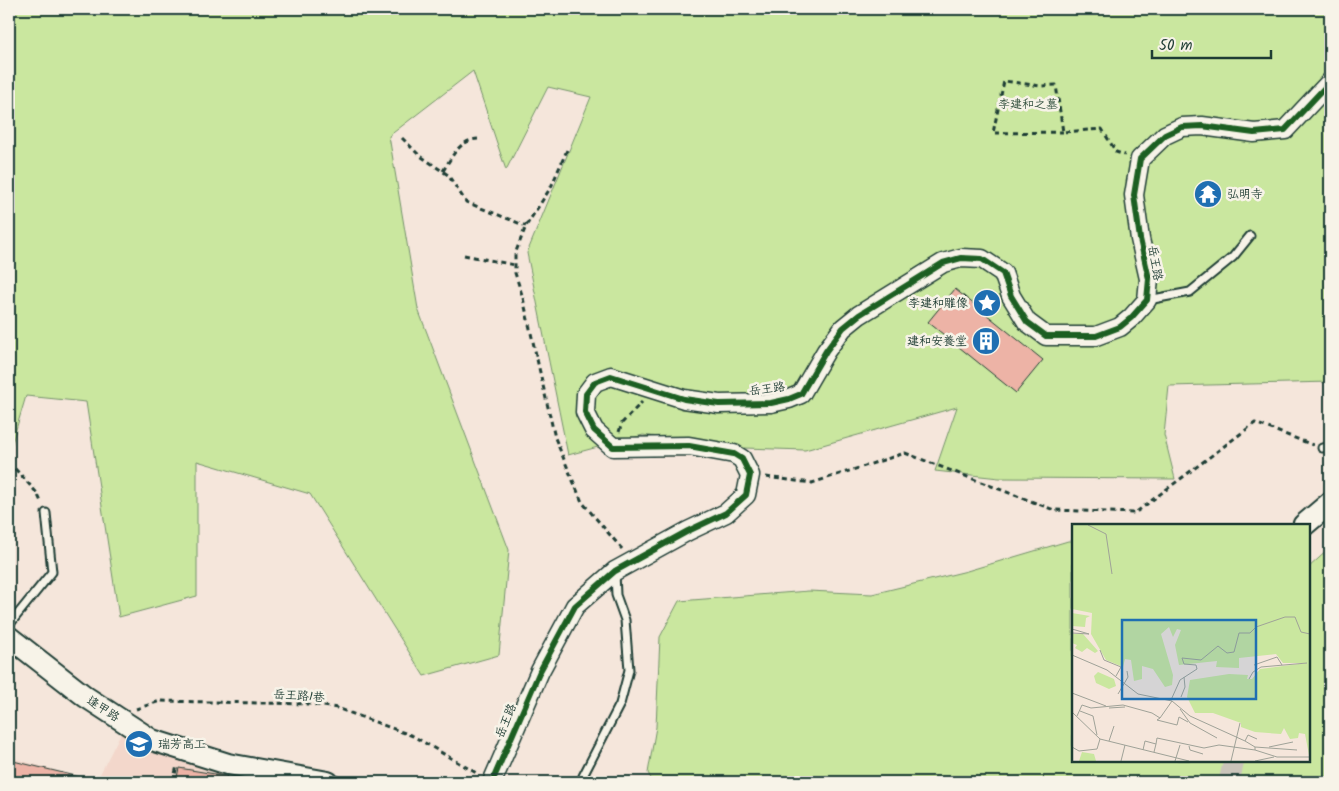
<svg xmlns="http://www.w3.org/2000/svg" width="1339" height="791" font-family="Kalam,'LXGW WenKai TC',sans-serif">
<rect width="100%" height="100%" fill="#f5e6db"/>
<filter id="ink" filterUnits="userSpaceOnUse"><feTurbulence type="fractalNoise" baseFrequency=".02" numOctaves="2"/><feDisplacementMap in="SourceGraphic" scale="10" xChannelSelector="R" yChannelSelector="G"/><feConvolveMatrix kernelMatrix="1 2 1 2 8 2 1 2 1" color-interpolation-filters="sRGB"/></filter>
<g filter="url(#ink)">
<!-- built -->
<polygon fill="#f3d7cb" points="122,731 282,782 9,782 9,757 96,782"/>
<!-- green -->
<g fill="#cae79f" stroke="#74926a">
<polygon points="9,9 1330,9 1330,382 1169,386 1164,435 1175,479 999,478 935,471 957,407 805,450 744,448 643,435 568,455 527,253 591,97 548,87 506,170 473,71 389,136 418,309 509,550 499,655 424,676 310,494 197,461 197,596 119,617 86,402 26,396 9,453"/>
<polygon points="1068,541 1073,541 1073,760 1308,760 1308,568 1330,548 1330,782 653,782 648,773 656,727 660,637 679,601 809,591 872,594 967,571"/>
</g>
<!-- building -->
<g fill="#edb3a6" stroke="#1f3d34">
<polygon points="955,289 1043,360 1016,393 928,322"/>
<polygon points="9,760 80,777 79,782 9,782"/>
<polygon points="179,768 227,776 226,782 176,782"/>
</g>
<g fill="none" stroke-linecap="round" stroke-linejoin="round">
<!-- primary-tunnel -->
<polyline stroke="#cac4ba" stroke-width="21" stroke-dasharray="21 11" stroke-linecap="butt" points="1229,782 1234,760"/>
<defs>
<g id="service">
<polyline points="1148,300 1190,292 1233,257 1250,236"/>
<polyline points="1322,448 1330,447"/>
<polyline points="9,625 52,572 46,513"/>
<polyline points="583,776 620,704 629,670 625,620 616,595 615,573"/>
</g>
<polyline id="tertiary" points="492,782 540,671 575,606 615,571 688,531 726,513 746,495 750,475 742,459 734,454 689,446 613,447 594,430 585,412 586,394 595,382 611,376 684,399 719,404 771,403 789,399 801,394 826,351 843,328 859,315 943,263 961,258 982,259 1003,273 1011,296 1027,322 1046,336 1096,336 1120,327 1131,318 1147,300 1149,279 1140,239 1134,195 1140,159 1165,135 1182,127 1202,126 1254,133 1285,130 1330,82"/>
<polyline id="secondary" points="9,637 86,697 152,740 228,764 328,782"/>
<polyline id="primary" points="1304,525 1330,503"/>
</defs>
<!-- service casing -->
<use href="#service" stroke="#1f3d34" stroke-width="11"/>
<!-- tertiary casing -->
<use href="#tertiary" stroke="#1f3d34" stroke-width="21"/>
<!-- secondary casing -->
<use href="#secondary" stroke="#1f3d34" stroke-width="24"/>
<!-- primary casing -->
<use href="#primary" stroke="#1f3d34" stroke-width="25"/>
<!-- path -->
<g stroke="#1f3d34" stroke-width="3" stroke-dasharray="5 4" stroke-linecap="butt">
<polyline points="1063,132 993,133 1004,81 1041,86 1056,85 1063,132 1102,129 1116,152 1125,155"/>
<polyline points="402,138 419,155 448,175 466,202 526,226"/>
<polyline points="567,150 551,187 526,226 515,254 515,273 523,298 555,438 582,502 622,549"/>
<path d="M443 171C452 157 459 140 478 139"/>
<polyline points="464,255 515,265"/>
<polyline points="619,432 622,423 642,402"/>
<polyline points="9,462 37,493 42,504"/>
<polyline points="766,477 812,483 905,453 1054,510 1135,513 1255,423 1313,445"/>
<polyline points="136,709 160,701 310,704 337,708 413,736 478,774"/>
<polyline points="173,782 177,766"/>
</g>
<!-- service -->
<use href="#service" stroke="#f7f3e8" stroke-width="7"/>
<!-- tertiary -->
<use href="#tertiary" stroke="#f7f3e8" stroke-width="18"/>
<!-- secondary -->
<use href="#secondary" stroke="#f7f3e8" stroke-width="20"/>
<!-- primary -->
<use href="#primary" stroke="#f7f3e8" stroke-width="21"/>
<defs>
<polyline id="cycleway" points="492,782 540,671 575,606 615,571 688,531 726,513 746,495 750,475 742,459 734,454 689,446 613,447 594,430 585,412 586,394 595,382 611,376 684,399 719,404 771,403 789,399 801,394 826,351 843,328 859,315 943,263 961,258 982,259 1003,273 1011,296 1027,322 1046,336 1096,336 1120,327 1131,318 1147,300 1149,279 1140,239 1134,195 1140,159 1165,135 1182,127 1202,126 1254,133 1285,130 1330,82"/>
</defs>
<!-- cycleway casing -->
<use href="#cycleway" stroke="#f7f3e8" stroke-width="9"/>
<!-- cycleway -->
<use href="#cycleway" stroke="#1b5e20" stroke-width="6"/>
</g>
</g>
<!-- icons -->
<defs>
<symbol id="temple-disc" viewBox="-11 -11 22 22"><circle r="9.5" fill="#1f6fb2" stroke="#f7f3e8"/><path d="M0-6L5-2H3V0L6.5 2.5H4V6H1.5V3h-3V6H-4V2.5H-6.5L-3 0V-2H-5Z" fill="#fff"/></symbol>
<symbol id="sight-disc" viewBox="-11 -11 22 22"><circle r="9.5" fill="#1f6fb2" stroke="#f7f3e8"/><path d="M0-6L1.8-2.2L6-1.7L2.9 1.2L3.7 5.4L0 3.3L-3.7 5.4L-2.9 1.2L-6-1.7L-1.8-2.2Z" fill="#fff"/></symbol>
<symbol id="building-disc" viewBox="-11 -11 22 22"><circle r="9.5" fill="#1f6fb2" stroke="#f7f3e8"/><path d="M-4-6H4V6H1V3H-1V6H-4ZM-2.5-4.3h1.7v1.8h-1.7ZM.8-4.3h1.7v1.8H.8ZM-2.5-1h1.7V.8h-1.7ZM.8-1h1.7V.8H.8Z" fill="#fff"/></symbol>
<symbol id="school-disc" viewBox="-11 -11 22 22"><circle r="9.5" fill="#1f6fb2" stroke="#f7f3e8"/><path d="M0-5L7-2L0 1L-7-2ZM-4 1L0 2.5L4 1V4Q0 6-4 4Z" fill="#fff"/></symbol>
</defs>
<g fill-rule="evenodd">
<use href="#temple-disc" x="1192" y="178" width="32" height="32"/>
<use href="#sight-disc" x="971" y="287" width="32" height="32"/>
<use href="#building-disc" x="970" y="325" width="32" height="32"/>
<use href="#school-disc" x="123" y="728" width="32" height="32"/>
</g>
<g text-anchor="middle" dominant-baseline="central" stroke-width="5" stroke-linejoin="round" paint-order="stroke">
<!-- park labels -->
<g font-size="12" fill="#395644" stroke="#f7f3e8">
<text x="1028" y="104">李建和之墓</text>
</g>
<!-- poi labels -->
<g font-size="12" fill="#1f3d34" stroke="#f7f3e8" text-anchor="start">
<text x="1227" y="194">弘明寺</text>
<text x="968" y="303" text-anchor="end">李建和雕像</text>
<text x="967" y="341" text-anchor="end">建和安養堂</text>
<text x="158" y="744">瑞芳高工</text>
</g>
<!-- street labels -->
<g font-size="12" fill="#1f3d34" stroke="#f7f3e8">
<text transform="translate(1155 263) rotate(80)">岳王路</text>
<text transform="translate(767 389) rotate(-7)">岳王路</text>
<text transform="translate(299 696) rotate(4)">岳王路1巷</text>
<text transform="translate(103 709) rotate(33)">逢甲路</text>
<text transform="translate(506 721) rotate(-67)">岳王路</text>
</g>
</g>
<!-- overview -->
<g transform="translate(1072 524)">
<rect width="238" height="238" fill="#f5e6db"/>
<path d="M0 1H237V231L233 210 227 209 226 214 218 215 212 204 209 210 183 208 169 203V199L141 189H123L115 173 118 156 157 150 176 151 175 155H180L188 145 234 139H211L204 130 167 134V144L144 143 145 137 107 141 103 121 109 106 105 105 101 113 97 103 89 110 101 151 100 161 93 163 81 145 70 142V155L62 157 59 136 53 135 51 143 34 136 19 110 20 89 0 85ZM0 89 18 92 14 94 13 103 0 102ZM0 110H11L26 127 23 129 15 124 10 128 3 124 5 121 0 119ZM26 148 42 155 44 162 37 165 24 159 22 152ZM10 228 22 230 24 237H7Z" fill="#cae79f"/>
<path fill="none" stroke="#9fa298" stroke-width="1" d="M16 1 34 10 40 50M0 105 17 110 0 109M28 126 32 136 49 143 44 152M0 131 35 146 66 170 100 177 118 192 173 217 183 223V226L205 233H238M182 141 205 133 210 141M177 155 181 148 189 143 235 139M0 169 34 182M46 170 56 153 55 147M109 173 113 163 112 153M99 176 108 156 125 145 124 141 112 140 110 134 129 136 146 122 155 129 162 128 167 109H178L184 103 213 93H223L229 108 238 110M19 184 51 181 80 189 88 194 85 196 105 201M37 184 53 183M108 185 118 199 145 214M8 187 21 192 25 211M0 188 28 215 117 237M5 192 10 181 19 184M88 194 100 177M105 201 107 193 116 198M37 217 42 202M173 217 176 211 185 215M84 220 85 214 132 224 147 221 183 226M117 222 118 226 131 230M0 223 7 227 25 225 28 215M183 223 225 226M197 223 221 218M71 226 73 217 84 220 82 228M49 237 53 221M103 237 108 221M159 237 168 199M183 237 202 233"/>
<path fill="#1f6fb2" fill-opacity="0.15" stroke="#1f6fb2" stroke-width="2.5" d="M50 96H184V175H50Z"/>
<rect width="238" height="238" fill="none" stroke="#1f3d34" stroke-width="2.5"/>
</g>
<!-- margin -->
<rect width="1339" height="791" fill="none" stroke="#f7f3e8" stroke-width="30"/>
<rect x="15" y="15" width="1309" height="761" fill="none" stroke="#1f3d34" stroke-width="2" filter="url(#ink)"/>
<!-- scale -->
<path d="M1152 50v8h119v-8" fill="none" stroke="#1f3d34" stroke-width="2.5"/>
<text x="1159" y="50" font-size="15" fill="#1f3d34" stroke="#f7f3e8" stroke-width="4" paint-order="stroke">50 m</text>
</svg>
